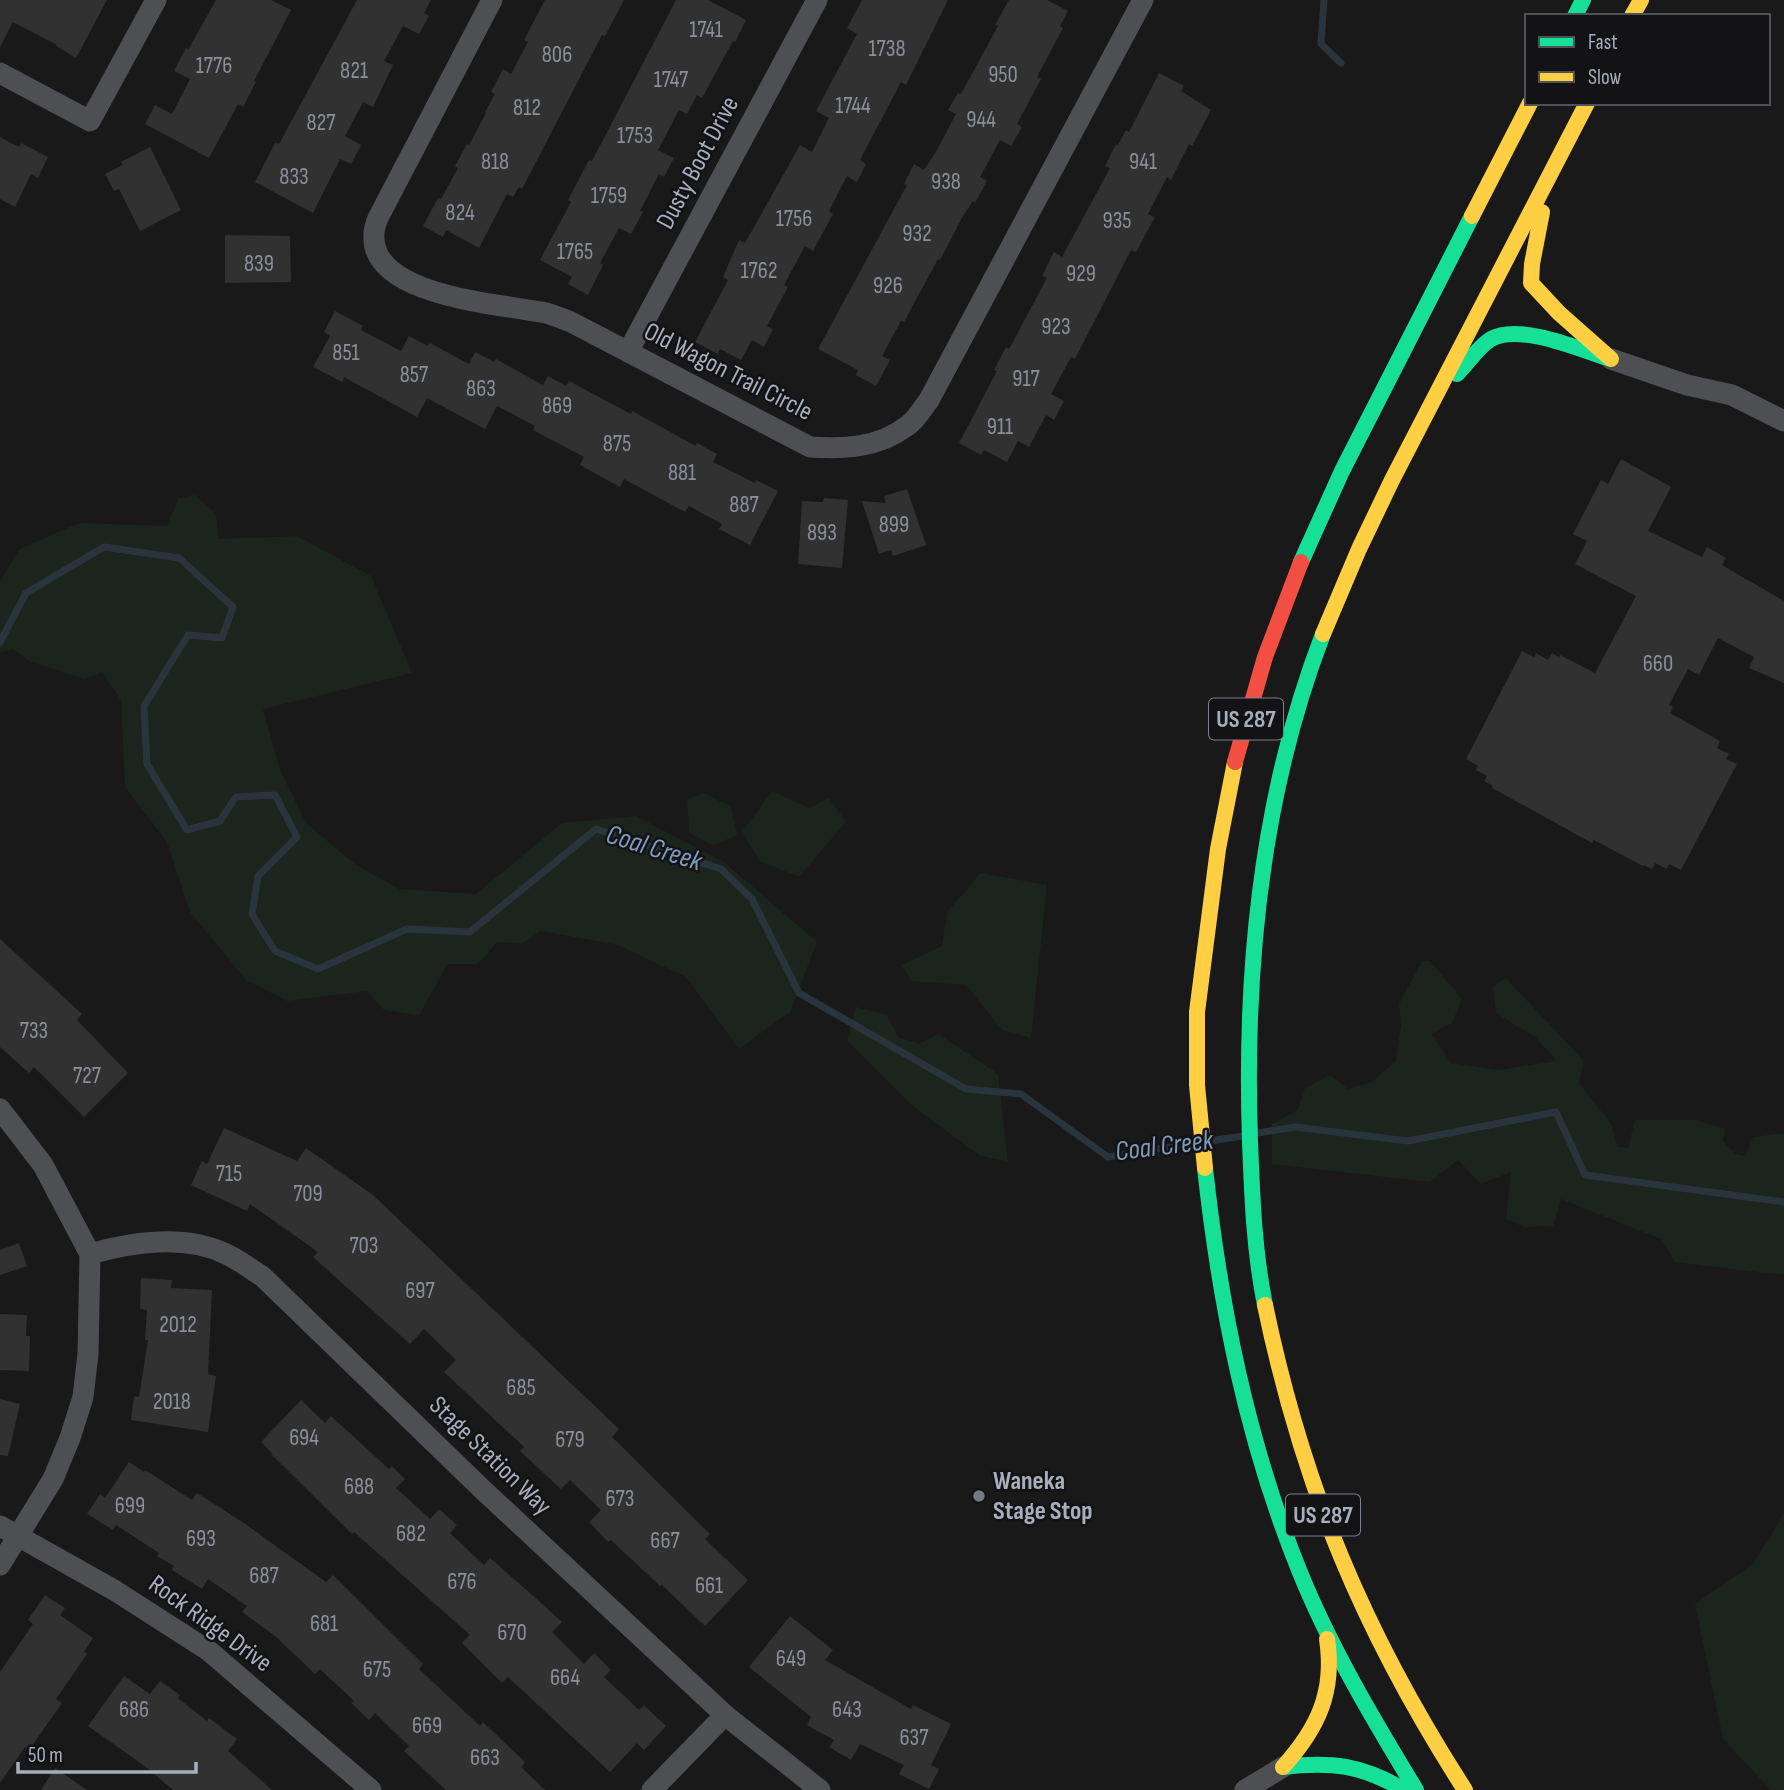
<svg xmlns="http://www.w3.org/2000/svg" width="1784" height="1790" font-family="'Sofia Sans Condensed',sans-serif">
<rect width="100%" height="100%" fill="#19191a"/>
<!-- green -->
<g fill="#1c241e">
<polygon points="195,495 216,514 218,539 297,536 371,576 412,673 263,709 280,770 306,823 355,864 399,889 476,894 562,823 636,816 724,862 817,942 790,1012 739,1049 686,977 618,945 541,931 522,944 497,942 478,964 448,964 419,1015 384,1010 367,991 287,1001 246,980 190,912 167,842 125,787 121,700 102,672 84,679 29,661 13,649 0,653 0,581 20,549 79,523 167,526 179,498"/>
<polygon points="772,791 809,808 829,798 846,822 799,877 760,861 742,832"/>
<polygon points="703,793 731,807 737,835 712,846 689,832 687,800"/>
<polygon points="981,873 1047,885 1031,1038 1002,1030 966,985 911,981 902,965 942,946 947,912"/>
<polygon points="1422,961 1430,961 1462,999 1452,1023 1432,1034 1451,1063 1499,1070 1557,1061 1536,1038 1496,1013 1493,986 1506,978 1584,1061 1579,1083 1612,1125 1617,1147 1628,1148 1635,1120 1697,1120 1725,1129 1723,1141 1735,1154 1744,1156 1754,1137 1784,1133 1784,1275 1675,1262 1661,1239 1561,1199 1553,1226 1524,1227 1506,1219 1511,1172 1481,1184 1458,1160 1430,1182 1272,1164 1272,1124 1298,1110 1305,1088 1330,1075 1348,1089 1372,1082 1396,1061 1401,1025 1399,1004"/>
<polygon points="856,1007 887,1015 898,1037 919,1044 938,1034 998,1074 1008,1162 979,1155 914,1107 847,1040"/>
<polygon points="1784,1513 1784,1790 1771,1790 1723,1739 1695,1604 1754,1563"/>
</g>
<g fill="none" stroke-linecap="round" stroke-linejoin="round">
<!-- stream -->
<g stroke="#2a343d" stroke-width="7">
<polyline points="1324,0 1321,44 1341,63"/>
<polyline points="0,642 26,593 104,547 179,558 233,607 222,638 188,635 144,706 147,764 187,830 220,821 236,797 275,795 297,837 258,876 252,914 275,951 318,969 407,929 470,932 596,829 721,869 752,899 799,993 966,1089 1021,1094 1108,1157 1194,1143"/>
<polyline points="1258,1133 1295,1127 1408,1141 1556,1112 1585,1175 1784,1202"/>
<polyline points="1210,1141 1243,1136"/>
</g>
</g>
<!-- building -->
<g fill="#313132">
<polygon points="0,0 107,0 76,58 56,46 57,45 13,22 0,47"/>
<polygon points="216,0 271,0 291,10 254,81 256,82 243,107 238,104 209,158 145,124 155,105 172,114 190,79 174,71 186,48 188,50"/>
<polygon points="357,0 431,0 424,13 429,16 419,34 403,26 384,61 393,65 373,107 363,102 345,136 361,145 351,164 340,159 313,213 255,182 275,143 279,144"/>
<polygon points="545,0 624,0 605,36 602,35 522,189 519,187 513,197 507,194 479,248 446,230 443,237 423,226 438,198 441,199 458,168 455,166 467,144 469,145 486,113 485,112 495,94 491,92 503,69 511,74 528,42 524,40"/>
<polygon points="676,0 708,0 746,20 735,42 733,41 702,98 697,95 687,114 679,110 658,150 674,158 664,177 659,174 640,211 643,212 631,234 619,228 600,263 603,265 588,295 568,284 572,277 540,260 571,202 568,200 589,160 592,161"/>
<polygon points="862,0 948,0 906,85 901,82 860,160 866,164 857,182 847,176 829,211 833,214 813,251 805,246 784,285 788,287 767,326 773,329 764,347 752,340 741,360 720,349 718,354 695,342 728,280 723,277 739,240 745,243 800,145 812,152 829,118 816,111 857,34 847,28"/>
<polygon points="1009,0 1047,0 1068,11 1060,26 1063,28 1037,77 1041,79 1017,124 1022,127 1011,146 1000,140 980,177 987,181 975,203 973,201 963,216 940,260 938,259 904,322 901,321 882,356 890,360 876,386 856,375 858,370 818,349 907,185 904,184 914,164 924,170 937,150 956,114 948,110 958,93 961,94 998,26 995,25"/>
<polygon points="1159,73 1184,86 1181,91 1211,110 1192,146 1189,144 1171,180 1167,177 1148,214 1155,217 1136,252 1131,250 1075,359 1071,357 1051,394 1064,401 1054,420 1046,415 1029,447 1018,441 1007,462 984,450 981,455 959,443 997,371 994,370 1006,347 1009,349 1047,278 1042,276 1054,252 1062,257 1110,168 1105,166 1116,144 1118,145 1126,130 1129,132"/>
<polygon points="0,137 19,147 21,143 48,157 38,178 31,174 15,207 0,199"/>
<polygon points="150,147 181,210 140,231 119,189 114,191 105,174 123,165 121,162"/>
<polygon points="225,235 290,236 291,282 225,283"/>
<polygon points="335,311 363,326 361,330 401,351 409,336 428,346 430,343 469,364 475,352 494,362 496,359 543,385 548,376 566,386 569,381 631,414 632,411 696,446 697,443 717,454 713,462 755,483 756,480 778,491 750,545 719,529 722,524 689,506 685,512 624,479 620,487 580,465 584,457 533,430 535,426 497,406 485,429 427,398 417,417 344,377 342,382 313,367 330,336 324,332"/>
<polygon points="1621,459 1671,487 1648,531 1702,557 1707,547 1726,558 1722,565 1784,601 1784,683 1749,668 1754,657 1718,638 1699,675 1688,669 1669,705 1673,707 1670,713 1720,741 1717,748 1729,754 1726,759 1737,764 1681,870 1669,864 1667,869 1655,863 1652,869 1644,865 1643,866 1594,840 1592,843 1492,788 1493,786 1484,781 1487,776 1476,770 1478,766 1466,759 1522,651 1534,657 1536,653 1548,660 1552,653 1559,657 1560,655 1595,673 1636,596 1575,564 1587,541 1573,534 1601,480 1608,484"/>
<polygon points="907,489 926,545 893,556 891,550 879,554 862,501 886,503 884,496"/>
<polygon points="824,498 848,500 842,568 798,564 802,501 823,502"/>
<polygon points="0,939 82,1014 77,1020 128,1073 84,1117 34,1067 29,1073 0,1047"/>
<polygon points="224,1128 297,1161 306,1148 373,1195 619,1429 612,1437 710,1534 705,1539 748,1580 705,1626 662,1585 660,1586 611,1540 608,1542 589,1522 601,1510 570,1480 561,1489 520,1451 524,1447 444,1372 456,1360 424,1329 410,1344 313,1257 318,1252 250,1204 247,1211 191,1185 202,1161 207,1164"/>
<polygon points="19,1243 27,1266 0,1275 0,1250"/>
<polygon points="141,1278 172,1280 171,1288 212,1290 208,1374 216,1376 208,1432 131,1420 134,1396 139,1397 148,1340 145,1340 147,1310 140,1309"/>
<polygon points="0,1314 27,1315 26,1336 30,1336 29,1371 0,1370"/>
<polygon points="0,1399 20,1404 8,1456 0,1455"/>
<polygon points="301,1400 325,1423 331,1416 389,1469 392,1466 405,1479 396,1488 430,1519 439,1509 457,1525 450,1533 484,1565 490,1558 539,1601 562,1622 552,1632 584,1664 594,1653 611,1670 604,1677 639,1710 644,1705 666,1726 644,1750 637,1743 610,1772 508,1677 502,1683 462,1643 470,1635 354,1532 352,1534 271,1454 272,1453 261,1442"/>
<polygon points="129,1462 144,1472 145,1470 192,1500 197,1493 244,1523 326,1582 333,1575 423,1664 419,1669 480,1726 483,1722 525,1762 521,1767 545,1790 446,1790 404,1751 409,1746 375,1713 369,1720 351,1703 354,1701 320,1669 315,1674 275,1636 242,1612 247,1606 208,1579 202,1589 172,1570 174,1566 157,1556 159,1553 116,1525 113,1530 87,1514 100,1494 105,1498"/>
<polygon points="45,1595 65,1608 60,1615 93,1638 84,1652 87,1654 56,1699 62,1703 29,1750 25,1747 0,1783 0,1672 33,1624 28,1620"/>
<polygon points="790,1616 833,1650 825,1660 911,1709 913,1705 951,1724 931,1765 939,1769 929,1789 899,1774 904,1765 860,1744 851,1760 829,1747 834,1740 807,1725 811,1717 749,1667"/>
<polygon points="124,1676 150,1694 160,1681 180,1695 178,1698 207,1721 209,1718 237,1739 228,1751 272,1790 173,1790 146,1767 88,1726"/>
<polygon points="55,1768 87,1790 41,1790"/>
</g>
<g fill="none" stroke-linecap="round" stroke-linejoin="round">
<!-- street -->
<g stroke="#4d4f53" stroke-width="21">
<path d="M492 0 378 218C376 223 374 229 374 234 369 297 503 304 546 313 554 315 563 319 571 322L810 447C845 449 878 448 907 426 916 420 922 409 929 400L1143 0"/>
<polyline points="0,73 90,121 156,0"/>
<polyline points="628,352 817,0"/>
<polyline points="1611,359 1687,385 1732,395 1784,421"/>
<polyline points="0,1109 43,1165 90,1254 88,1354 83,1397 70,1438 53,1479 0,1565"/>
<path d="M90 1254C131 1242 185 1234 226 1254 239 1260 251 1269 263 1277L482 1489 725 1715 820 1790"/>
<polyline points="0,1526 114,1590 209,1651 371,1790"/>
<polyline points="652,1790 725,1715"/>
<polyline points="1245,1790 1283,1767"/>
</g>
<!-- fast -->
<g stroke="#16e098" stroke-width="16">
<polyline points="1575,16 1583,0"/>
<path d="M1457 374C1468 363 1478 347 1491 339 1519 323 1579 349 1607 358"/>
<polyline points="1301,562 1342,471 1472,216"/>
<path d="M1205 1168C1220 1306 1247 1441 1299 1570 1330 1647 1373 1719 1416 1790"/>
<path d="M1265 1305C1254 1251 1252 1195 1250 1141 1244 970 1261 795 1323 634"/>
<path d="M1283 1767C1331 1761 1362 1765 1404 1790"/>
</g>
<!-- slow -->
<g stroke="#ffcf43" stroke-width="16">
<polyline points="1632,16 1641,0"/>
<polyline points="1542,212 1532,264 1531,283 1559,313 1611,359"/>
<polyline points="1472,216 1530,103"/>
<polyline points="1323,634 1359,549 1392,480 1587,103"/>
<polyline points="1205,1168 1197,1085 1197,1012 1218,849 1235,762"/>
<path d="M1265 1305C1303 1488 1364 1633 1465 1790"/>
<path d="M1283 1767C1318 1728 1335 1692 1327 1639"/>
</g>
<!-- jam -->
<polyline stroke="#f24e42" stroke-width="16" points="1235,762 1265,657 1301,562"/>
</g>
<!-- markers -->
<circle fill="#777a83" stroke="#131316" stroke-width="2.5" cx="979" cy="1496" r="7"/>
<g text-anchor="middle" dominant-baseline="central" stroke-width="5" stroke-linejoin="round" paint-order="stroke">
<!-- number labels -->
<g font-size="23" fill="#8b8f9a">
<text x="706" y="30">1741</text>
<text x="887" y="49">1738</text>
<text x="557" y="55">806</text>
<text x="214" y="66">1776</text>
<text x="354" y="71">821</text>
<text x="1003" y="75">950</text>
<text x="671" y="80">1747</text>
<text x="853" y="106">1744</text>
<text x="527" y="108">812</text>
<text x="981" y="120">944</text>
<text x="321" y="123">827</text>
<text x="635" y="136">1753</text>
<text x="495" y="162">818</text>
<text x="1143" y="162">941</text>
<text x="294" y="177">833</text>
<text x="946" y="182">938</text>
<text x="609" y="196">1759</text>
<text x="460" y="213">824</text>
<text x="794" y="219">1756</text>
<text x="1117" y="221">935</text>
<text x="917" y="234">932</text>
<text x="575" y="252">1765</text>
<text x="259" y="264">839</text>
<text x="759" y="271">1762</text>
<text x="1081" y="274">929</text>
<text x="888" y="286">926</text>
<text x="1056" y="327">923</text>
<text x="346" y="353">851</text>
<text x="414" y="375">857</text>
<text x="1026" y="379">917</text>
<text x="481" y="389">863</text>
<text x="557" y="406">869</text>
<text x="1000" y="427">911</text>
<text x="617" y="444">875</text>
<text x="682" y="473">881</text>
<text x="744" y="505">887</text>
<text x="894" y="525">899</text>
<text x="822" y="533">893</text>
<text x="1658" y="664">660</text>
<text x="34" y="1031">733</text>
<text x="87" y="1076">727</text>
<text x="229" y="1174">715</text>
<text x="308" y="1194">709</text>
<text x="364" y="1246">703</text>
<text x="420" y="1291">697</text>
<text x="178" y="1325">2012</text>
<text x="521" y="1388">685</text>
<text x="172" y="1402">2018</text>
<text x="304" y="1438">694</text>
<text x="570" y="1440">679</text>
<text x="359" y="1487">688</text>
<text x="620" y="1499">673</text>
<text x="130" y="1506">699</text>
<text x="411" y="1534">682</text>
<text x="201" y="1539">693</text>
<text x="665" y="1541">667</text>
<text x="264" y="1576">687</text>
<text x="462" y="1582">676</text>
<text x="709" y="1586">661</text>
<text x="324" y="1624">681</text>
<text x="512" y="1633">670</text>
<text x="791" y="1659">649</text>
<text x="377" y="1670">675</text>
<text x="565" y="1678">664</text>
<text x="134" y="1710">686</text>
<text x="847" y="1710">643</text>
<text x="427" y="1726">669</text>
<text x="914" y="1738">637</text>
<text x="485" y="1758">663</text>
</g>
<!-- shield labels -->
<g fill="#131316" stroke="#7c808a" stroke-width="2">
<rect x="1209" y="698.5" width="74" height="41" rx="5"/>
<rect x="1286" y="1494.5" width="74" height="41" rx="5"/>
</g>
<g font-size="24" font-weight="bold" fill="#a9aebc">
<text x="1246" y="719">US 287</text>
<text x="1323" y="1515">US 287</text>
</g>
<!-- street labels -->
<g font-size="26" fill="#a9aebc" stroke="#131316">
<text transform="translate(698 163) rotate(-62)">Dusty Boot Drive</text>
<text transform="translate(728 372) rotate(27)">Old Wagon Trail Circle</text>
<text transform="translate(490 1456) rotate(44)">Stage Station Way</text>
<text transform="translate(210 1624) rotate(36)">Rock Ridge Drive</text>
</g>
<!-- poi labels -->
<g font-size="26" font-weight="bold" fill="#a9aebc" stroke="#131316" text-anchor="start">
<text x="993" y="1481">Waneka<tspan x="993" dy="30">Stage Stop</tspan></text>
</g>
<!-- water labels -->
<g font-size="28" font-style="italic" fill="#7d9cba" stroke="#131316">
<text transform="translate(654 848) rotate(17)">Coal Creek</text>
<text transform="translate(1164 1146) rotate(-7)">Coal Creek</text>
</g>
</g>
<!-- legend -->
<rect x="1525" y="14" width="245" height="91" fill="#131316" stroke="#4f5158" stroke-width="2"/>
<rect x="1539" y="37" width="35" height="10" fill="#16e098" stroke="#4f5158" stroke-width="2"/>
<text x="1588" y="49" font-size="21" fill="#a9aebc">Fast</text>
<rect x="1539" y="72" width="35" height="10" fill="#ffcf43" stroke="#4f5158" stroke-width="2"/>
<text x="1588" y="84" font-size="21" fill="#a9aebc">Slow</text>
<!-- scale -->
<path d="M18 1762v10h178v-10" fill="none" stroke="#a9aebc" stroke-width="3.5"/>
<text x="28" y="1762" font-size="21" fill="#a9aebc" stroke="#131316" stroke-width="5" paint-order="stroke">50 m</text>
</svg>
